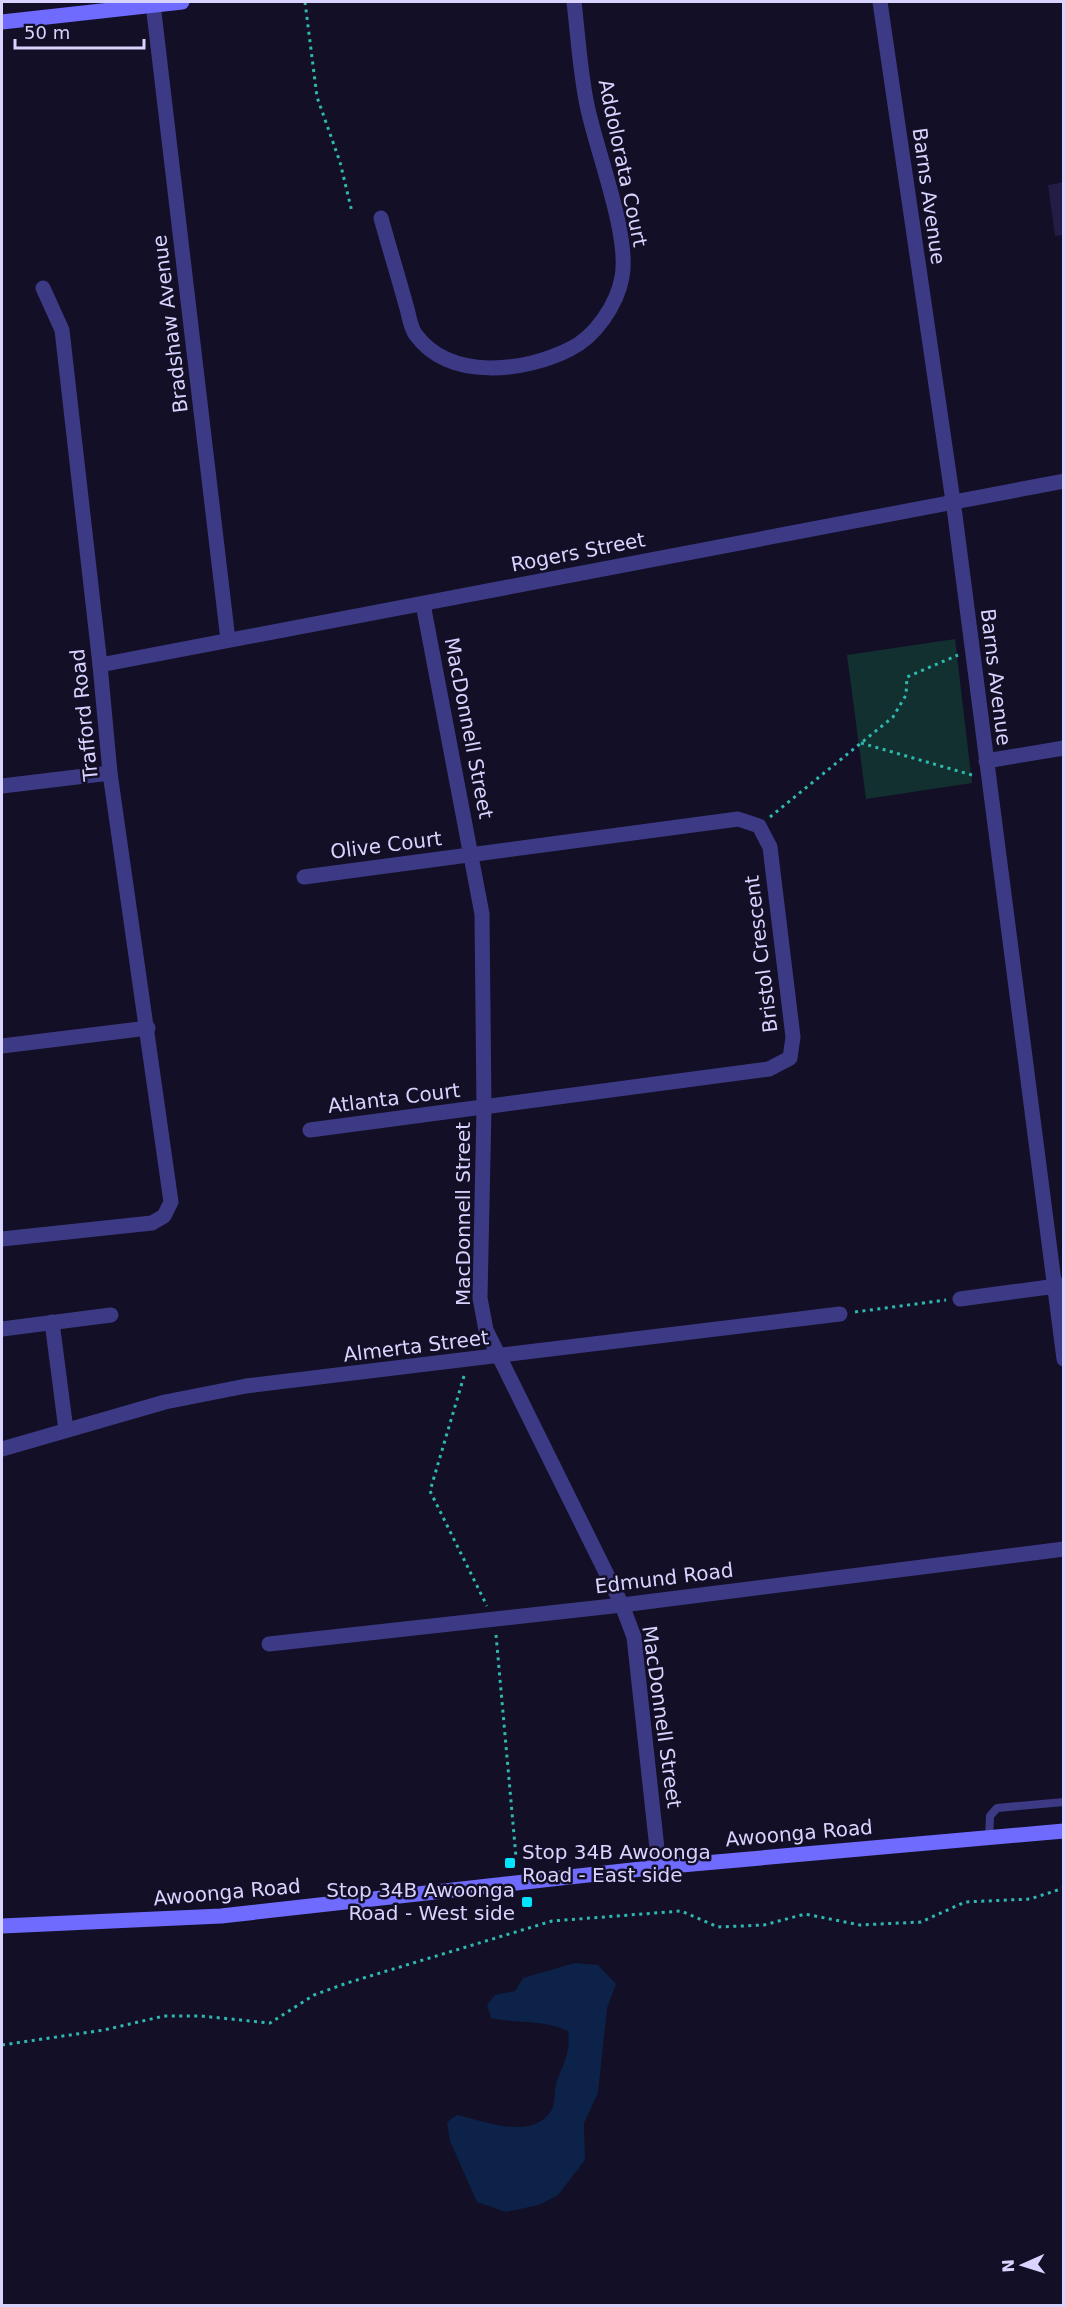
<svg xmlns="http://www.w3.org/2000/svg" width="1065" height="2307" font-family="'DejaVu Sans',sans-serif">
<rect width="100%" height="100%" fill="#130f26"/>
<!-- green -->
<polygon fill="#12302f" points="955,639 972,783 866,799 847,655"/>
<!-- water -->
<path fill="#0c2248" d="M575 1963 598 1965 616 1984 607 2008 598 2093 584 2123 585 2160 558 2195 539 2205 506 2212 477 2202 450 2141 447 2122 457 2115C485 2121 531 2141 551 2111 556 2103 554 2092 556 2084 563 2063 571 2054 568 2031 540 2019 520 2024 491 2018L487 2005 495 1995 515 1991 523 1978Z"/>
<!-- building -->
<polygon fill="#241b47" points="1064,182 1064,235 1055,236 1048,185"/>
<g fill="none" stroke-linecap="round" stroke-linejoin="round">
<!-- path -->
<g stroke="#2fb8b0" stroke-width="3" stroke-dasharray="3 4.5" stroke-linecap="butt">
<polyline points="305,2 317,97 340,162 352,212"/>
<polyline points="861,743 972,775"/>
<polyline points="770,817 893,717 906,695 907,677 958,655"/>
<polyline points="855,1312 946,1300"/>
<polyline points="464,1376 430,1491 487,1606"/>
<polyline points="496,1635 516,1857"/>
<polyline points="2,2045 104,2030 164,2016 201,2016 270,2023 314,1995 347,1983 552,1921 681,1911 718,1927 764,1925 805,1914 860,1925 921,1922 965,1902 1030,1899 1064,1888"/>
</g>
<!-- lane -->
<polyline stroke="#3d3a85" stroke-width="8" points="989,1838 990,1816 997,1808 1064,1802"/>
<!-- street -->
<g stroke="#3d3a85" stroke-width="15">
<polyline points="880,2 955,515 1064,1359"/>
<polyline points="153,4 228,640"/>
<path d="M381 218C389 247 398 276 406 305 409 314 410 328 416 335 450 381 525 372 570 349 595 337 617 305 622 277 630 235 596 150 587 105 580 71 578 36 574 2"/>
<polyline points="423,604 482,914 484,1108 480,1298 486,1330 622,1605 634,1637 659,1867"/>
<polyline points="100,665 1064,481"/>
<polyline points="986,761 1064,748"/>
<polyline points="2,786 110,773"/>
<polyline points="304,877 738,819 759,826 770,847 793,1037 790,1058 769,1069 310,1130"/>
<polyline points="2,1046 148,1028"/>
<polyline points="2,1239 152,1223 164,1216 171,1202 110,773 100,665 62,330 43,288"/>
<polyline points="960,1299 1064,1285"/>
<polyline points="52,1322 66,1430"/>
<polyline points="2,1329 111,1315"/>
<polyline points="2,1449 165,1402 246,1386 840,1314"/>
<polyline points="269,1644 622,1605 1064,1549"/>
</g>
<!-- secondary -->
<g stroke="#6f6bff" stroke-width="15">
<polyline points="2,22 182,2"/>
<polyline points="2,1926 221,1916 659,1867 1064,1831"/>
</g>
</g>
<!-- markers -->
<g fill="#00e5ff" stroke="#130f26" stroke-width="2">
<rect x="504" y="1857" width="12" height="12" rx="3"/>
<rect x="521" y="1896" width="12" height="12" rx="3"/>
</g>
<g text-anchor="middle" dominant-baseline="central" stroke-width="5" stroke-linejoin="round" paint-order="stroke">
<!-- street labels -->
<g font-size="20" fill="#d9d4ff" stroke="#130f26">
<text transform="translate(623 163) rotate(78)">Addolorata Court</text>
<text transform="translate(929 196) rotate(82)">Barns Avenue</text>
<text transform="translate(170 324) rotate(-97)">Bradshaw Avenue</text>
<text transform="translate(578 552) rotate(-11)">Rogers Street</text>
<text transform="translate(996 677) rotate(83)">Barns Avenue</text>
<text transform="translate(84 715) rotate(-96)">Trafford Road</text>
<text transform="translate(469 728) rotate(79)">MacDonnell Street</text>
<text transform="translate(386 845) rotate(-7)">Olive Court</text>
<text transform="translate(761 954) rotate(-97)">Bristol Crescent</text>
<text transform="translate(394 1098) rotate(-7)">Atlanta Court</text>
<text transform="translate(463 1214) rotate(-90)">MacDonnell Street</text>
<text transform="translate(416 1346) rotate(-7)">Almerta Street</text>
<text transform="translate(664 1578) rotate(-7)">Edmund Road</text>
<text transform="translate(662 1717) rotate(82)">MacDonnell Street</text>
<text transform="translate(799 1833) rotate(-5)">Awoonga Road</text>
<text transform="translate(227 1892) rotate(-5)">Awoonga Road</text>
</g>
<!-- poi labels -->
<g font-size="20" fill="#d9d4ff" stroke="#130f26" text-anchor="start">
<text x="522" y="1852">Stop 34B Awoonga<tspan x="522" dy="23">Road - East side</tspan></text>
<text x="515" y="1890" text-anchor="end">Stop 34B Awoonga<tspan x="515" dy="23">Road - West side</tspan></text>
</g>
</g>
<!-- border -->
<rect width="1065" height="2307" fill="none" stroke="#d9d4ff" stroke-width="6"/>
<!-- north arrow -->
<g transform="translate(1023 2265) rotate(267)" stroke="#130f26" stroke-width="4.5" paint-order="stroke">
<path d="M0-4.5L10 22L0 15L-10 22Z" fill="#d9d4ff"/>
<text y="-9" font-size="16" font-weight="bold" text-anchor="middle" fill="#d9d4ff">N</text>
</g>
<!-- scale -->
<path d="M15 39v9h129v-9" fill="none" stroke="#d9d4ff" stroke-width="3"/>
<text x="24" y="39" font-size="18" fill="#d9d4ff" stroke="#130f26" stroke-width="4.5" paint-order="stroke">50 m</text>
</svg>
